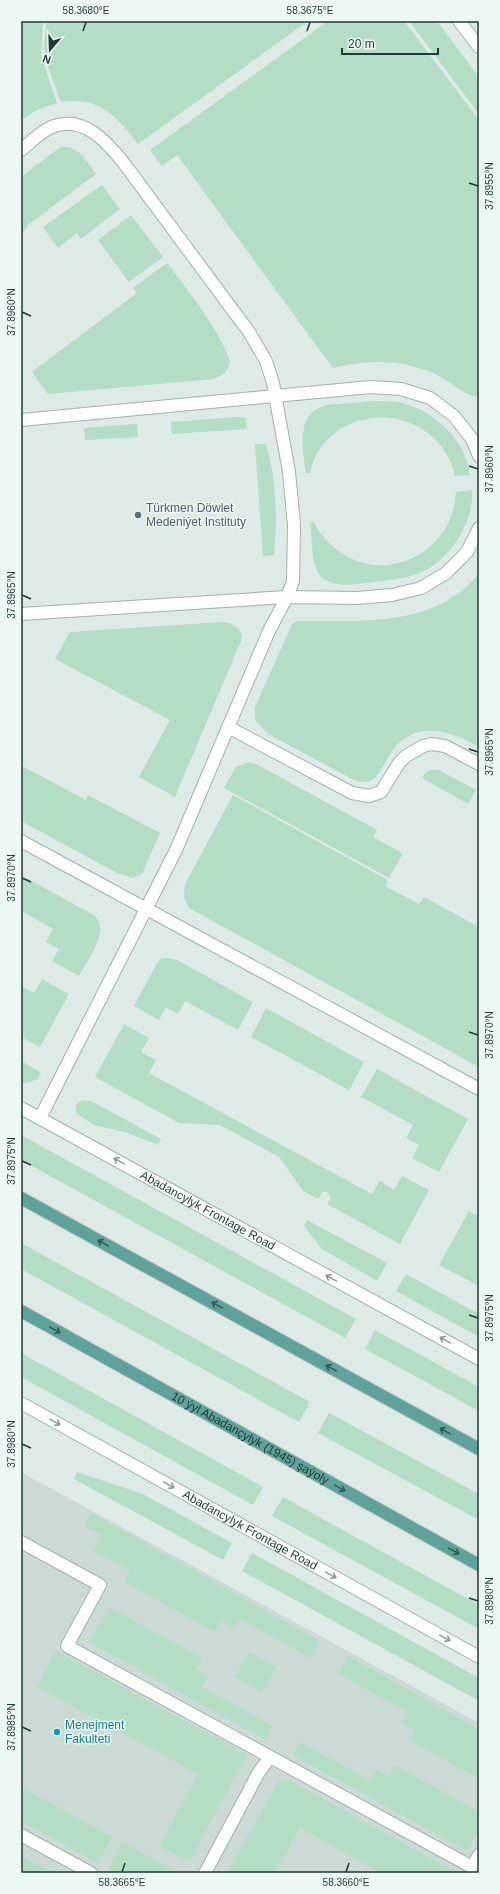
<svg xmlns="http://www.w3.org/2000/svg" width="500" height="1894" font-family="Arial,sans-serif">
<rect width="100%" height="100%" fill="#ddeae6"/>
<!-- built -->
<polygon fill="#cbdad5" points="21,1472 479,1723 479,1873 21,1873"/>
<!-- grass -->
<g fill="#b4ddc5">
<polygon points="21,21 43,21 41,55 57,103 37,110 21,120"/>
<path d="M47 21H308L138 144C117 116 99 96 61 102L46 62 44 46Z"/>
<path d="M328 21H404L479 120V397C463 395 455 385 441 377 409 360 369 358 333 368L177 155 162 166 150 150Z"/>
<polygon points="409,21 437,21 479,77 479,114"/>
<path d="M60 147C79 145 86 161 96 174L29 224 21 235V177Z"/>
<polygon points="102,185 120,209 81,239 77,233 58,248 43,227"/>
<polygon points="131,215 163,257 129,282 98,240"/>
<path d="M167 263C185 287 224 335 230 363L225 373 214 379 48 394 32 372 137 293 133 288Z"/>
<path d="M373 401C381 401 390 401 398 402 431 408 467 440 470 475L454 476C454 466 447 454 441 446 404 399 323 412 310 473H306C303 449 294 414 326 405Z"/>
<polygon points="237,417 246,418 247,429 172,434 171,422"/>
<polygon points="137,424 138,437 85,440 84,428"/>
<path d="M255 444H266C276 479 278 518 274 555L263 556Z"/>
<path d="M472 490C474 525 447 565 414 575 398 580 382 581 366 583 350 585 333 588 320 575 311 565 312 536 310 522H314C319 534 329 544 340 552 389 586 454 550 456 492Z"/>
<path d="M479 573V747C454 733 423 721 399 743 389 752 385 765 377 776 370 783 363 783 354 780L268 734 255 720V707L292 624 297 621C359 620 436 629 479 573Z"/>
<path d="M222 622C231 622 238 626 242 635L241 641 175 797 139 777 170 720 55 659 70 632Z"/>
<polygon points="248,762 258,765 377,830 373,837 399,851 402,855 389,878 224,788 236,767"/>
<polygon points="22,766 86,800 88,795 160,833 142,874 133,878 117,873 21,821"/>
<polygon points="431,770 439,770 476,790 468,804 422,778 426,772"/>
<polygon points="233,795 388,880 385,886 419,904 424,897 479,927 479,1067 189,908 184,897 185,884"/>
<path d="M21 875 92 914C113 927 87 961 79 976L52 961 59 949 46 942 53 929 21 911Z"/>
<polygon points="168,958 177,960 253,1002 238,1030 185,1001 178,1014 166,1007 159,1020 134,1006 157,963 161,959"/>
<polygon points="42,979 69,994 40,1047 21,1037 21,986 34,993"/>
<polygon points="266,1008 364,1062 349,1090 251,1037"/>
<polygon points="124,1024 149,1038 141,1052 156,1060 149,1073 372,1194 380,1181 394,1190 402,1176 429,1190 400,1244 327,1204 331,1198 326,1191 322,1193 318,1199 303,1191 279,1157 220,1125 179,1123 95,1077"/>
<polygon points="21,1061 41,1072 38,1079 27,1083 21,1082"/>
<polygon points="377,1069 468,1119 439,1172 412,1158 419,1145 406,1138 413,1125 361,1097"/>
<polygon points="82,1100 93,1102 161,1139 158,1145 128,1133 94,1125 76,1113 76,1105"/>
<polygon points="21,1135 356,1319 345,1338 21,1160"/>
<polygon points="469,1211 479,1217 479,1286 439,1265"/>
<polygon points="307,1220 387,1263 377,1281 322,1249 304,1226"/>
<polygon points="21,1243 310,1402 299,1422 21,1269"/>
<polygon points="406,1274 479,1314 479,1337 396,1291"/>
<polygon points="375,1330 479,1387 479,1411 365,1349"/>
<polygon points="21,1353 263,1487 253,1505 21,1377"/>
<polygon points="329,1413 479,1494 479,1520 318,1433"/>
<polygon points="77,1472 143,1494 232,1543 223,1560 74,1479"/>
<polygon points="283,1497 479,1605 479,1629 272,1516"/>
<polygon points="91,1513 320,1641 311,1658 240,1619 234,1628 221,1621 215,1632 124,1582 130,1571 93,1551 102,1535 84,1526"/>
<polygon points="252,1553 479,1678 479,1701 242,1571"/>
<polygon points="109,1607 202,1658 196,1669 208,1676 202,1687 273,1726 266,1740 89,1642"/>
<polygon points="56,1651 244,1753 246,1756 245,1759 189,1862 159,1846 198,1774 37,1687"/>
<polygon points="249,1652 276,1667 262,1692 235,1677"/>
<polygon points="348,1656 479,1729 479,1779 409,1740 415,1730 402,1723 408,1712 338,1674"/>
<polygon points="300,1742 370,1780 376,1770 389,1776 395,1765 479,1812 479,1829 467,1851 293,1755"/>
<polygon points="280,1779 289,1780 457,1873 381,1873 300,1828 275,1873 227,1873"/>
<polygon points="21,1787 112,1837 98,1863 21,1821"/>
<polygon points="122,1842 179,1873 115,1873 108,1869"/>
<polygon points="21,1856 51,1872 52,1873 21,1873"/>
</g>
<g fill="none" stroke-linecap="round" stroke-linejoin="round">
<defs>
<g id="minor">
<polyline points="459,21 479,47"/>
<path d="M21 150C31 142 42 130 54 126 84 116 106 141 123 162L249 332 266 361 273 383 289 472 294 525 293 581 287 597 269 631 176 850 40 1118"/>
<polyline points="21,420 371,387 401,389 430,398 454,416 472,439 479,456"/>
<polyline points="21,614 287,597 357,598 392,595 421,588 446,573 467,552 479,528"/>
<polyline points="228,727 352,793 369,796 381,792 399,763 406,756 423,746 431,744 445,746 479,764"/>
<polyline points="21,841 479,1089"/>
<path id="s1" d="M21 1108 479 1359"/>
<path id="s2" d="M21 1403 479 1657"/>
<polyline points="21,1542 100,1585 67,1646 472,1867 479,1855"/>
<polyline points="21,1835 91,1873"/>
<polyline points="205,1873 259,1772 270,1757"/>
</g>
<g id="major">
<polyline points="21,1198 479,1449"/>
<path id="s3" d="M21 1311 479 1565"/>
</g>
</defs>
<!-- minor casing -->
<use href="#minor" stroke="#a0b2ae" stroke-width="14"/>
<!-- major casing -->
<use href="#major" stroke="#bcc4c3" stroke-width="14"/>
<!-- minor -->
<use href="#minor" stroke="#fff" stroke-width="12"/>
<!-- major -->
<use href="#major" stroke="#5fa29a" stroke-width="12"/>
</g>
<!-- one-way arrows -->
<defs><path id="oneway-shaft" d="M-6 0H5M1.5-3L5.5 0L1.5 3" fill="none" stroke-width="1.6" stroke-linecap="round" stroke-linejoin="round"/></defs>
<g stroke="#8e9c9a">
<use href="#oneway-shaft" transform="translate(119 1161) rotate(-151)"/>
<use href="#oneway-shaft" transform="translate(331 1278) rotate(-151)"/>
<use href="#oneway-shaft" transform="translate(445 1340) rotate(-151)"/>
<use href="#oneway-shaft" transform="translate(55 1422) rotate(29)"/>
<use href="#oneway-shaft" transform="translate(169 1485) rotate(29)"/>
<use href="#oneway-shaft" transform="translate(331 1575) rotate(29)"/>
<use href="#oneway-shaft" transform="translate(445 1638) rotate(29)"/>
</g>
<g stroke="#325954">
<use href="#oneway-shaft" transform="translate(103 1243) rotate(-151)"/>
<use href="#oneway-shaft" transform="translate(217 1305) rotate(-151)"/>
<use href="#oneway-shaft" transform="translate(55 1330) rotate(29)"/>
<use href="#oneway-shaft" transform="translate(331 1368) rotate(-151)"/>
<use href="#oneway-shaft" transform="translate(445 1431) rotate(-151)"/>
<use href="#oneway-shaft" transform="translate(340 1488) rotate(29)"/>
<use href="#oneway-shaft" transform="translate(454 1551) rotate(29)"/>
</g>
<!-- ticks -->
<path fill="none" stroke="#1e3a36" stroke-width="1.5" d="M83 31 86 22M307 31 310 22M469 183 478 186M22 312 31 316M469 466 478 469M22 595 31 599M469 749 478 752M22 878 31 882M469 1032 478 1035M22 1161 31 1165M469 1315 478 1318M22 1444 31 1448M469 1598 478 1601M22 1727 31 1731M122 1872 125 1863M346 1872 349 1863"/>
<!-- markers -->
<circle fill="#5c6f8a" stroke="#edf7f3" stroke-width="1.5" cx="138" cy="515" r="4"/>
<circle fill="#0f9aa8" stroke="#edf7f3" stroke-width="1.5" cx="57" cy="1732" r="4"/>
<g text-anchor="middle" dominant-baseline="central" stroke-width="3" stroke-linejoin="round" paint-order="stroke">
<!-- service labels -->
<g font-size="12" fill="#4e5e75" stroke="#edf7f3" text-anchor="start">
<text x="146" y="508">Türkmen Döwlet<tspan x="146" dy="14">Medeniýet Instituty</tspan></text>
</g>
<!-- street labels -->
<g font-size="12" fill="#1e3a36" stroke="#edf7f3">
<text stroke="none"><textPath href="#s1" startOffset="213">Abadancylyk Frontage Road</textPath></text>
<text stroke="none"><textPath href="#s3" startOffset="262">10 ýyl Abadançylyk (1945) şaýoly</textPath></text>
<text stroke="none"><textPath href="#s2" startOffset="262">Abadancylyk Frontage Road</textPath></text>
</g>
<!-- culture labels -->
<g font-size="12" fill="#0d838f" stroke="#edf7f3" text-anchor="start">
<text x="65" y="1725">Menejment<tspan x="65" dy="14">Fakulteti</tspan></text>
</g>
</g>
<!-- border -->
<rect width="500" height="1894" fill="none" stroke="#edf7f3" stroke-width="44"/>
<!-- north arrow -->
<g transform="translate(50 50) rotate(199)" stroke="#edf7f3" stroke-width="3" paint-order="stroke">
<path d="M0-3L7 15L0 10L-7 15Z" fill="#1e3a36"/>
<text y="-6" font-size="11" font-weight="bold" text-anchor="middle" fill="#1e3a36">N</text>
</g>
<!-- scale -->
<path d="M342 48v6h96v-6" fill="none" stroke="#1e3a36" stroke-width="2"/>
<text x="348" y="48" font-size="12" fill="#1e3a36" stroke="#edf7f3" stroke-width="3" paint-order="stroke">20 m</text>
<rect x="22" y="22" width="456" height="1850" fill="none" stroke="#1e3a36" stroke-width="1.5"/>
<g font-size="10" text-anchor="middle" fill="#1e3a36">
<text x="86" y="14">58.3680°E</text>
<text x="310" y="14">58.3675°E</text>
<text transform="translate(489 186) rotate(-90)" y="4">37.8955°N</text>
<text transform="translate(11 312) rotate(-90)" y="4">37.8960°N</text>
<text transform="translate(489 469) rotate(-90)" y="4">37.8960°N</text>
<text transform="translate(11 595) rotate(-90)" y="4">37.8965°N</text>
<text transform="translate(489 752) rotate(-90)" y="4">37.8965°N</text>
<text transform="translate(11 878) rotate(-90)" y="4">37.8970°N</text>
<text transform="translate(489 1035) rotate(-90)" y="4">37.8970°N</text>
<text transform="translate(11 1161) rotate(-90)" y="4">37.8975°N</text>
<text transform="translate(489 1318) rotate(-90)" y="4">37.8975°N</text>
<text transform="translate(11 1444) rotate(-90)" y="4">37.8980°N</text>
<text transform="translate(489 1601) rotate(-90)" y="4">37.8980°N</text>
<text transform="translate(11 1727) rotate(-90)" y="4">37.8985°N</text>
<text x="122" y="1886">58.3665°E</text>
<text x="346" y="1886">58.3660°E</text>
</g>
</svg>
